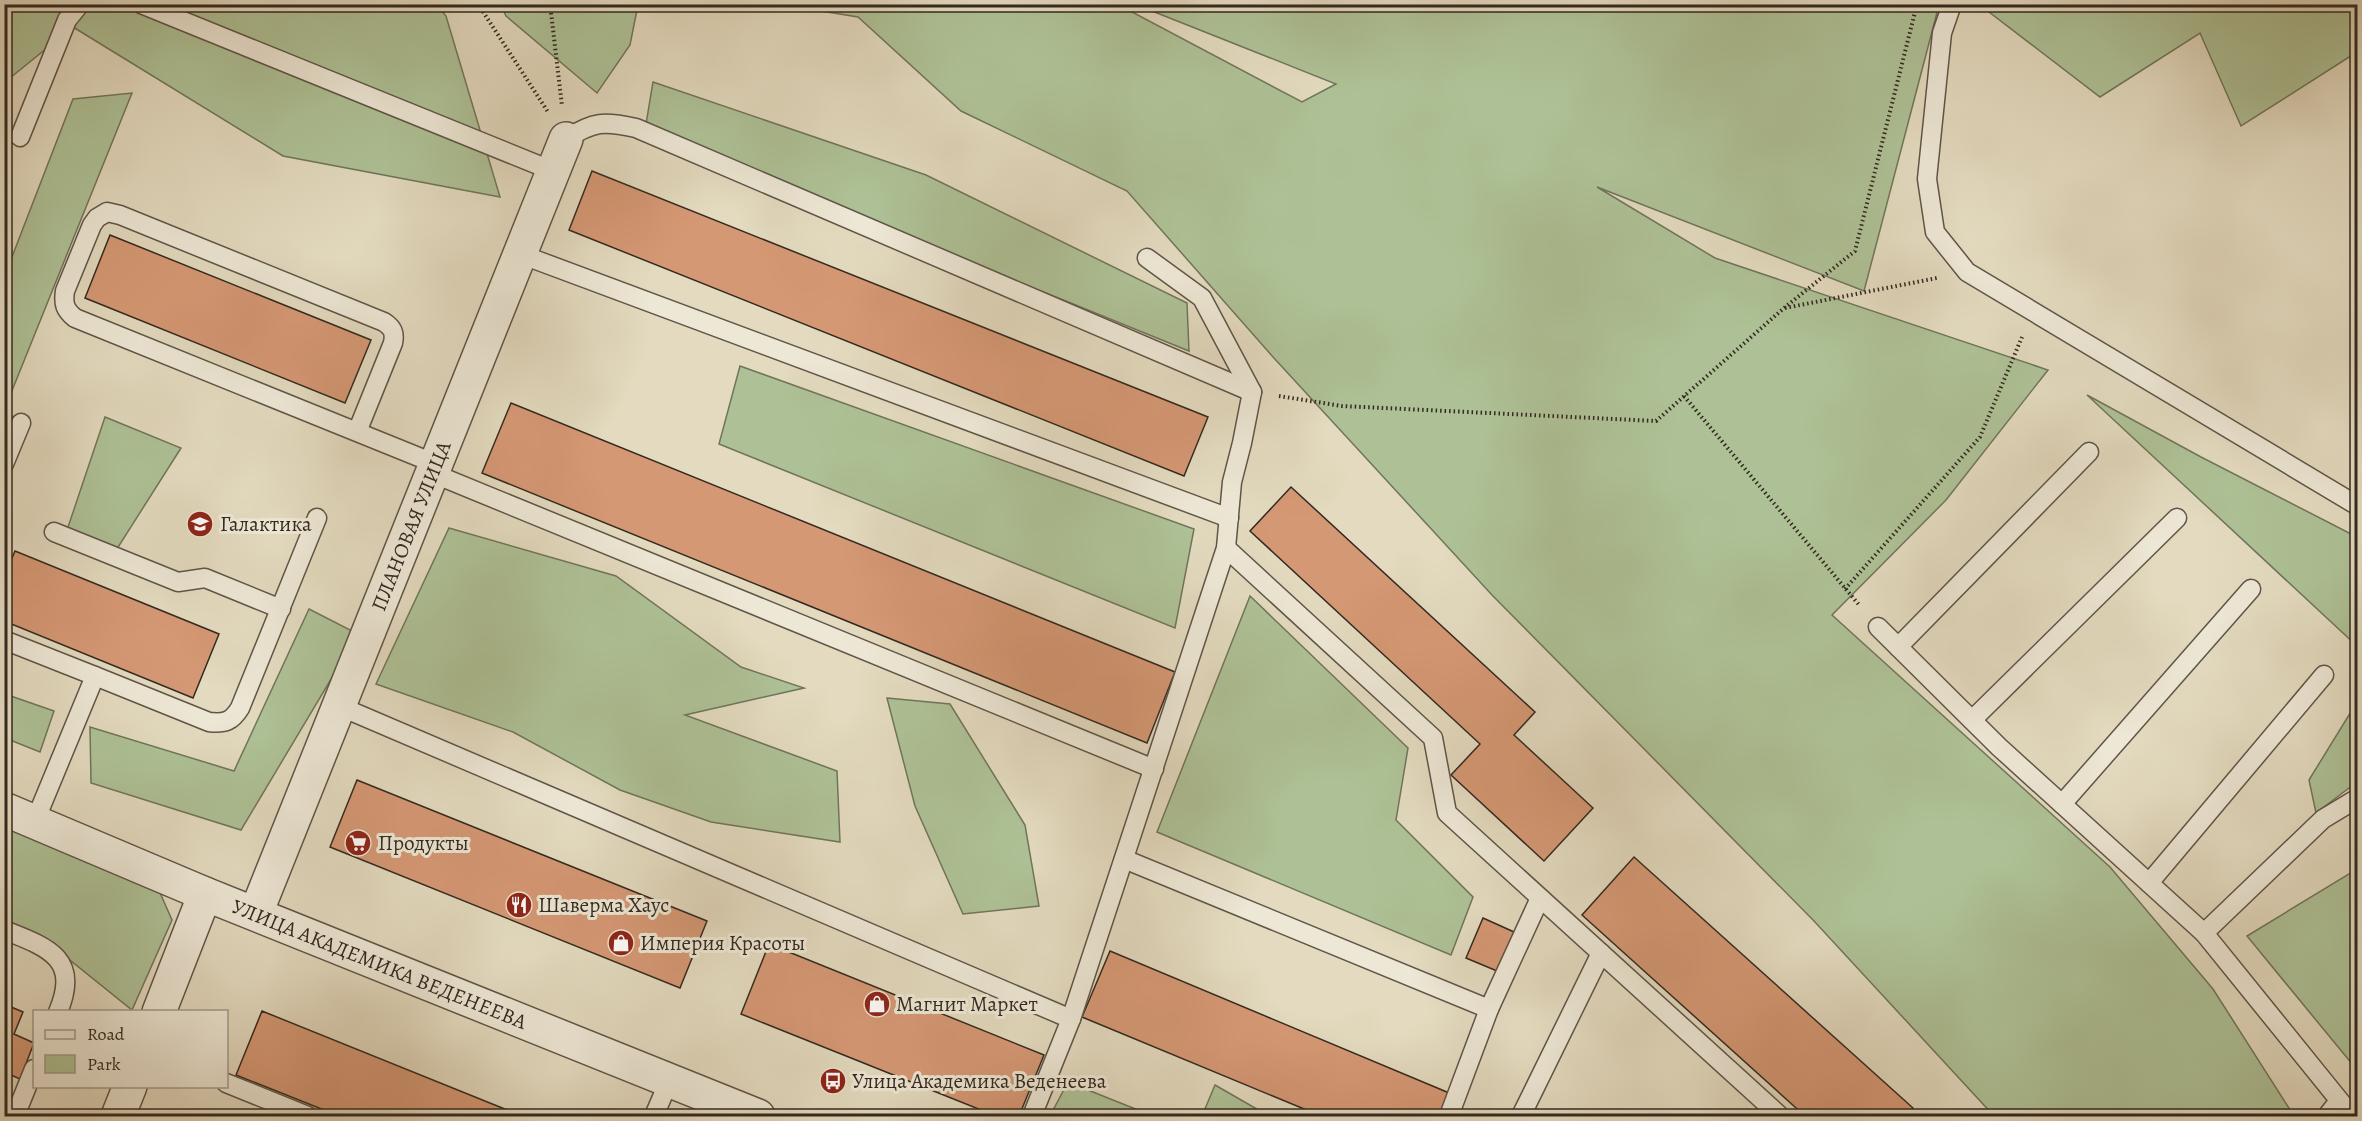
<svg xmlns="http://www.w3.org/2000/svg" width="2362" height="1121" font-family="Alegreya,serif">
<rect width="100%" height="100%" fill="#e3dabf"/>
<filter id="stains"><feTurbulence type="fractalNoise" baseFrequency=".00333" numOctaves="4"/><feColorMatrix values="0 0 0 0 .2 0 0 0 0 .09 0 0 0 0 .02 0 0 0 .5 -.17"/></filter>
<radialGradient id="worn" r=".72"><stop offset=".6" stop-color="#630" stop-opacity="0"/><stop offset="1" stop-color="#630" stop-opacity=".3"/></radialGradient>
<!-- green -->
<g fill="#aec196" stroke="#70755c" stroke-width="1.5">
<polygon points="1991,4 2357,5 2357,52 2241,126 2200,33 2100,97 1989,12"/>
<polygon points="5,5 437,5 446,16 500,197 283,156 73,27 5,82"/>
<polygon points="501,5 638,5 630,45 597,93 506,16"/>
<polygon points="784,5 1119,5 1302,102 1336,84 1152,11 1141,5 1939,5 1864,291 1597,187 1715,258 2048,370 1946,500 1832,615 2110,867 2213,989 2294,1116 1994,1116 1814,921 1492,595 1273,357 1127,191 961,111 858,17"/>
<polygon points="653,82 926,175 1187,303 1189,351 645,130"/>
<polygon points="132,93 5,408 5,275 73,99"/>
<polygon points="740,366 1194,529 1175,628 719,444"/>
<polygon points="2087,395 2201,457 2357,537 2357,646"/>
<polygon points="105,417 181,448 108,563 62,545"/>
<polygon points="449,528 616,576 741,667 804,688 685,715 837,771 840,842 711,822 620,790 513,732 376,684"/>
<polygon points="1250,596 1408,748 1396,820 1473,897 1451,955 1157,832"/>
<polygon points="309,609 358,634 241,830 91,783 90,727 234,771"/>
<polygon points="5,694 54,711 40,752 5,738"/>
<polygon points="887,698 950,704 1025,825 1039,906 963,914 915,806"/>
<polygon points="2357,702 2357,782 2316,813 2309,780"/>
<polygon points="5,822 150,870 172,920 132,1010 56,949 5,925"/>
<polygon points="2357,869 2357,1070 2247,936"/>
<polygon points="1068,1082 1153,1116 1050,1116"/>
<polygon points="1215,1085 1269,1116 1202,1116"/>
</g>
<!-- building -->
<g fill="#d59874" stroke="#332921" stroke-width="1.5">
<polygon points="592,171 1208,417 1184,476 569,230"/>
<polygon points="110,235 371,340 345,403 85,298"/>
<polygon points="511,403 1175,672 1147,743 482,473"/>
<polygon points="1291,487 1535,712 1514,735 1593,808 1544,861 1451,775 1480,744 1250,531"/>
<polygon points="15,551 219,634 193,698 4,621 4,577"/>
<polygon points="357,780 707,921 680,988 330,847"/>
<polygon points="1634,857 1913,1108 1906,1116 1805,1116 1582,915"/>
<polygon points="1483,918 1514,932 1497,971 1466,958"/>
<polygon points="769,944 1044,1055 1019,1116 996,1116 741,1014"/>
<polygon points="1110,951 1454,1095 1445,1116 1321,1116 1082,1017"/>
<polygon points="4,1004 23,1012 14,1034 34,1043 20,1079 4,1072"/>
<polygon points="262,1011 522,1116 339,1116 236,1075"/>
</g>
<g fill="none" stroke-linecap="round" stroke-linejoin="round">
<defs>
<g id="service">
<polyline points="141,4 553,171"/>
<polyline points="1952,4 1942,33 1927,179 1935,232 1967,272 2358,506"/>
<polyline points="20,137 67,20 80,4"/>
<path d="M566 139C594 121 604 121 636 128L1252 392"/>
<polyline points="520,254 1229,518"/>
<path d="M357 432 393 343C395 333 393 328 384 322L120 215 107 212 97 218 92 225 65 291C63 304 65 310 75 318L436 464"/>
<polyline points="4,464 21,423"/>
<polyline points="432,473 1154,769"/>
<polyline points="54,532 178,582 205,578 281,609"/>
<polyline points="1226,548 1433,738 1447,813 1780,1116"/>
<polyline points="1878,627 1999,747 2204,933 2352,1116"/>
<polyline points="4,640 95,676"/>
<polyline points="1898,647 2089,452"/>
<polyline points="339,706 1071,1019"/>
<polyline points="1972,720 2177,518"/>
<polyline points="2062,804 2251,589"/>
<path d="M35 821 95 676 209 722C225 724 232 721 240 708L317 518"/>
<polyline points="1124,859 1489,1009 1449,1116"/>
<polyline points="2149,883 2324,675"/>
<path d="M4 930C47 947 81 958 58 1012"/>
<polyline points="2204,933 2323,819 2358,798"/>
<polyline points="1489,1009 1540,898"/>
<polyline points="226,1083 308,1116"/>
<polyline points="15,1116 34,1069"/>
<polyline points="654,1116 669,1081"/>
<polyline points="1032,1116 1071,1019 1226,548 1232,482 1242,443 1252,392 1202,298 1147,258"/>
<polyline points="1521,1116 1601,953"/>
<polyline points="2327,1116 2338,1102"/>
</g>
<g id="minor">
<path id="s1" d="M256 913 566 139"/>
<polyline points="159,1012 205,894"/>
<polyline points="118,1116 130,1086"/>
</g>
<g id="tertiary">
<path id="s2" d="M4 809 205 894 758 1116"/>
</g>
</defs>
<!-- service casing -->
<use href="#service" stroke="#5f5548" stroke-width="21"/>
<!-- minor casing -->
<use href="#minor" stroke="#5f5548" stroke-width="36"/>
<!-- tertiary casing -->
<use href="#tertiary" stroke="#5f5548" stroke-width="36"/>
<!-- path -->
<g stroke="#332921" stroke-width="4" stroke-dasharray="1.5 3" stroke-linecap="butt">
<polyline points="478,4 548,112"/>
<polyline points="550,4 562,106"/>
<polyline points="1785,308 1937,278"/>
<polyline points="1279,396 1342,406 1656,421 1784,308 1855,251 1917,4"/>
<polyline points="1684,396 1860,606"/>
<polyline points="1845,589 1980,437 2022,337"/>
</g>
<!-- service -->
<use href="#service" stroke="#ede7d5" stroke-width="18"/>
<!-- minor -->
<use href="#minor" stroke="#ede7d5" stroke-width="33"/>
<!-- tertiary -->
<use href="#tertiary" stroke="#ede7d5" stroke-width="33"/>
</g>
<!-- icons -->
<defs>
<symbol id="school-disc" viewBox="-11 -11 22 22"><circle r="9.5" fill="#8f2418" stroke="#ede7d5"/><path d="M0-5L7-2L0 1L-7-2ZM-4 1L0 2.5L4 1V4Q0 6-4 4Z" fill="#fff"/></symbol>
<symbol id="supermarket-disc" viewBox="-11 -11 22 22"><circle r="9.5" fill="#8f2418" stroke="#ede7d5"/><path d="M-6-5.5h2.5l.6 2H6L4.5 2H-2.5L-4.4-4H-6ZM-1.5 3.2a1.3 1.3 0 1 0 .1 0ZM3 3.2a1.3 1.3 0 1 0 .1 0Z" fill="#fff"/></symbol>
<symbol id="restaurant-disc" viewBox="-11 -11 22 22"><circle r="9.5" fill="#8f2418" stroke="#ede7d5"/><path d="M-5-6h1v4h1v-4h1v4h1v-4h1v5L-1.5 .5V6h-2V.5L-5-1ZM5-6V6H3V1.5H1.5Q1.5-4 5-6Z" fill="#fff"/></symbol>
<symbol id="shop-disc" viewBox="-11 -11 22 22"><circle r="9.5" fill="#8f2418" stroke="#ede7d5"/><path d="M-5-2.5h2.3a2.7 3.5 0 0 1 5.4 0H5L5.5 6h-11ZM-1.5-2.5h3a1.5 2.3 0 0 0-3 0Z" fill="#fff"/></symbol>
<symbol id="bus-disc" viewBox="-11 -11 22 22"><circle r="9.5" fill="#8f2418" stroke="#ede7d5"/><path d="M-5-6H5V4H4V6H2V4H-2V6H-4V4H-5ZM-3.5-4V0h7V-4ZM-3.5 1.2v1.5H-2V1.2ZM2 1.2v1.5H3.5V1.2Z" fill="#fff"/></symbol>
</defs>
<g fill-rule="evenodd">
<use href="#school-disc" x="185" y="509" width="30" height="30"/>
<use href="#supermarket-disc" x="343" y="828" width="30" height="30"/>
<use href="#restaurant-disc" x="504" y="890" width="30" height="30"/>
<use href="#shop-disc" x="606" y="928" width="30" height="30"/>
<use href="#shop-disc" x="862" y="989" width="30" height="30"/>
<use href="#bus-disc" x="818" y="1066" width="30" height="30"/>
</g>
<g text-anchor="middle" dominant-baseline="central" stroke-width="6" stroke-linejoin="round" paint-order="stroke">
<!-- poi labels -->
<g font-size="21" fill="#332921" stroke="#ede7d5" text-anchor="start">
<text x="220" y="524">Галактика</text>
<text x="378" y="843">Продукты</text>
<text x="538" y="905">Шаверма Хаус</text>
<text x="640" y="943">Империя Красоты</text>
<text x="896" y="1004">Магнит Маркет</text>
<text x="852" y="1081">Улица Академика Веденеева</text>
</g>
<!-- street labels -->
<g font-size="21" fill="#332921" stroke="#ede7d5">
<text stroke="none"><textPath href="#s1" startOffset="417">ПЛАНОВАЯ УЛИЦА</textPath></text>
<text stroke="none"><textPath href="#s2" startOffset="406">УЛИЦА АКАДЕМИКА ВЕДЕНЕЕВА</textPath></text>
</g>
</g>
<!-- margin -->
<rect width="2362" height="1121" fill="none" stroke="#e3dabf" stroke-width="24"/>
<rect x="6" y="6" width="2350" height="1109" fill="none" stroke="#332921" stroke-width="3"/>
<rect x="12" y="12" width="2338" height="1097" fill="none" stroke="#332921" stroke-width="1.5"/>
<!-- legend -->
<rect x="33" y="1010" width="195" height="78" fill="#ede7d5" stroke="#a39b8d" stroke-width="1.5"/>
<rect x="45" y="1030" width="30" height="9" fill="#ede7d5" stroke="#a39b8d" stroke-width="1.5"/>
<text x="87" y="1040" font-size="18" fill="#332921">Road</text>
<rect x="45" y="1055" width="30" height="18" fill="#aec196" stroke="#a39b8d" stroke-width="1.5"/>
<text x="87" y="1070" font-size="18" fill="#332921">Park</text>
<rect width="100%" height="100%" filter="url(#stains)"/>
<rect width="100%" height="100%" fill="url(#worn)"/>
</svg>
